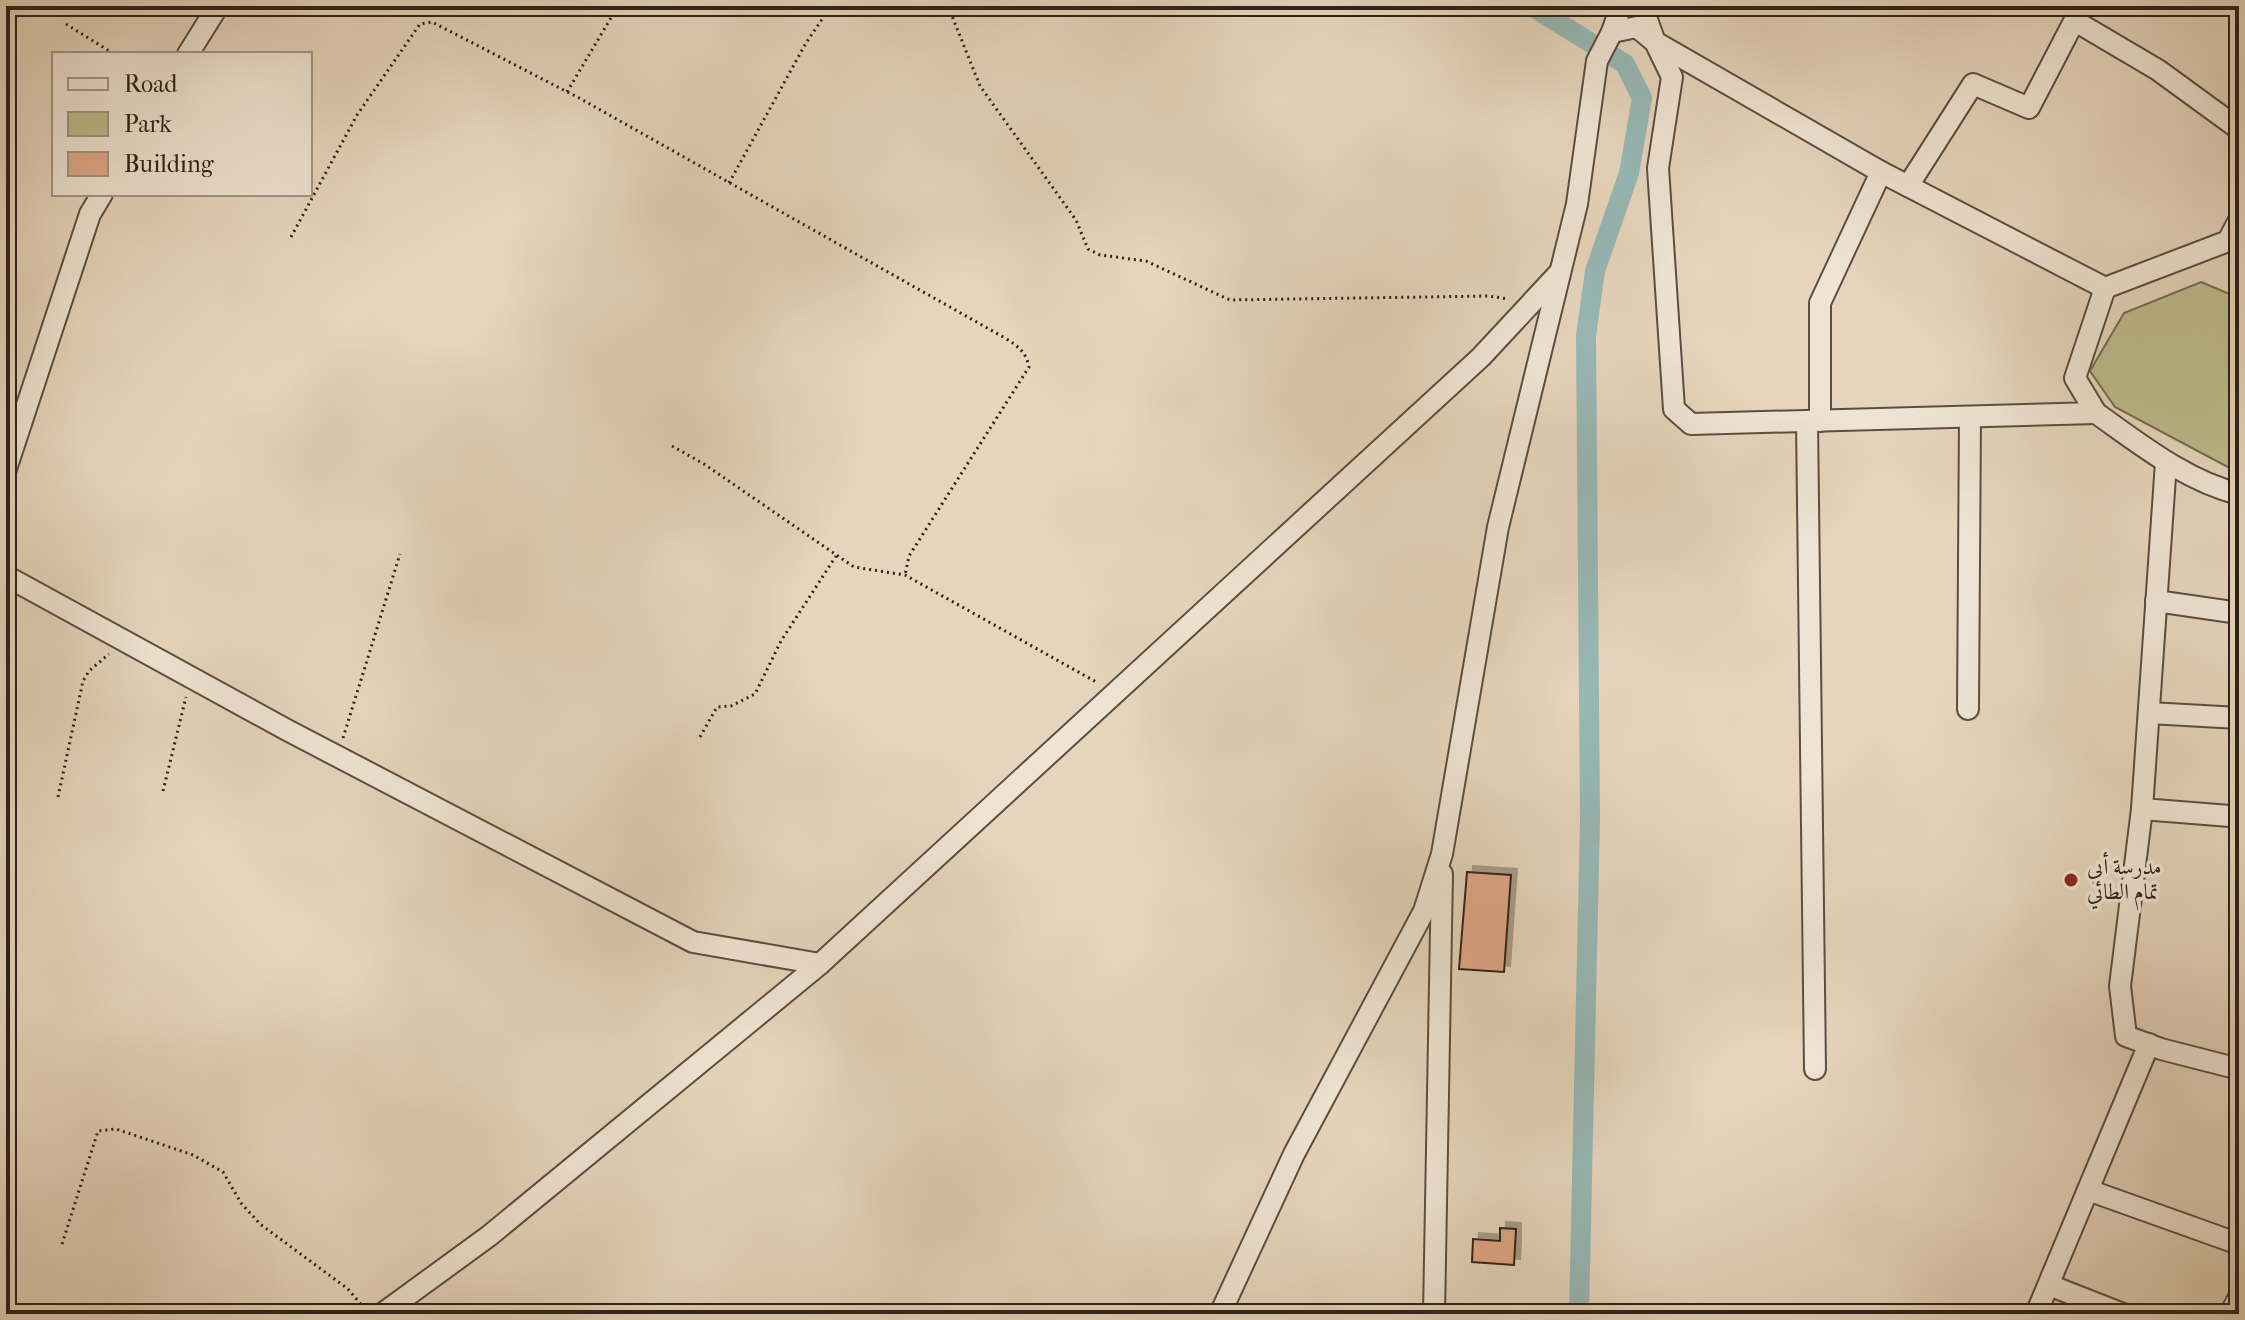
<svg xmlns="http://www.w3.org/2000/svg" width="2245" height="1320" font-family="'IM FELL French Canon',Amiri,serif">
<defs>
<filter id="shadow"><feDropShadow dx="6" dy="-6" stdDeviation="0" flood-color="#0004"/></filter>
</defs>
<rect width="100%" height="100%" fill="#e6d5bc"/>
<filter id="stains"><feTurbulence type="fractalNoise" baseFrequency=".0025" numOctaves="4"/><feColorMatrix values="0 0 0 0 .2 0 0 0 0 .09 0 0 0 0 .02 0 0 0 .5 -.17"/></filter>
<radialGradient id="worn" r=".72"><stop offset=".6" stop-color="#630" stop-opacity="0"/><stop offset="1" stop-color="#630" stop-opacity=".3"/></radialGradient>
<!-- green -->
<polygon fill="#bdbb8b" stroke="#756e52" stroke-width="2" points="2201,282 2239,298 2239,473 2115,407 2090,371 2124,313"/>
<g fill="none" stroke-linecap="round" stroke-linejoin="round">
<!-- canal -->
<polyline stroke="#97b8b5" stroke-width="20" points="1531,6 1625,64 1642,98 1629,173 1595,271 1586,336 1590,819 1579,1314"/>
</g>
<!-- building -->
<g fill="#e1a888" stroke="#2d211a" stroke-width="2" filter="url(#shadow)">
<polygon points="1467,872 1511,875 1504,972 1459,969"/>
<polygon points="1500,1228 1516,1229 1514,1265 1472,1262 1473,1239 1500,1241"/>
</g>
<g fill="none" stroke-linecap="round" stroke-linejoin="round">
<defs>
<g id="minor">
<polyline points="1642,6 1655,42 1881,172 2105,288 2228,241 2239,220"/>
<polyline points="2075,21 2158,70 2239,129"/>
<polyline points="1612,32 1637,27 1655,42 1672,77 1658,168 1674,409 1691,424 2096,413 2075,378 2105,288"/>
<polyline points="188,54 218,6"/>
<polyline points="1908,186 1973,84 2029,108 2082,6"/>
<path d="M2096 413C2140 444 2186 481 2239 494"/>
<polyline points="1807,421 1815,1069"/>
<polyline points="1820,421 1820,303 1881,172"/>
<polyline points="2166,462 2142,809 2120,986 2126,1036 2161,1049 2239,1069"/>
<polyline points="6,469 90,214 102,194"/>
<polyline points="6,576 287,730 693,942 820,964"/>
<polyline points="2156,601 2239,613"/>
<polyline points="1968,709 1970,417"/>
<polyline points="2149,713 2239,718"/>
<polyline points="2142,809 2230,816 2239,819"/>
<polyline points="2088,1190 2239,1244"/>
<polyline points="2049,1285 2123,1314"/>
<polyline points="382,1314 489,1236 820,964 1481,357 1560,272"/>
<polyline points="1220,1314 1294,1154 1424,911 1442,854 1498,527 1577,204 1597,61 1612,32 1621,6"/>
<polyline points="1434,1314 1442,874"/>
<polyline points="2036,1314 2149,1044"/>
<polyline points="2230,1314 2239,1297"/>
</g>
</defs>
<!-- minor casing -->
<use href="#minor" stroke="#5b4e42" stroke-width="24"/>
<!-- path -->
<g stroke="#2d211a" stroke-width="3" stroke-dasharray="2 4" stroke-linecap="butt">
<polyline points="948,6 980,86 1076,220 1088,249 1100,255 1146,261 1230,300 1488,296 1509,299"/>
<polyline points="66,24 114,54"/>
<polyline points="567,92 618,6"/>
<polyline points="729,183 806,43 831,6"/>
<path d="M291 237 357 115 420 24 432 22 581 99 1005 338C1018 346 1026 352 1029 367L909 556 905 575"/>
<polyline points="672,446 704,464 854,567 905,575 1098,683"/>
<polyline points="6,652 15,602"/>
<polyline points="700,737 717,707 731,706 755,694 781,641 836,556"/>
<polyline points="343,738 400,554"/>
<polyline points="163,791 186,697"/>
<polyline points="58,797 83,681 89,671 109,654"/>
<polyline points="62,1244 98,1131 116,1129 193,1155 223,1172 241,1203 260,1224 348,1289 364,1308"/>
</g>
<!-- minor -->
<use href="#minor" stroke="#efe4d3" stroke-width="20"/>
</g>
<!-- markers -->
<circle fill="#8f2418" stroke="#efe4d3" stroke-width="3" cx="2071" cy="880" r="8"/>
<g text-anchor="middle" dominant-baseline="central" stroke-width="7" stroke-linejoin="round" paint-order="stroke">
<!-- poi labels -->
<g font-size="22" fill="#2d211a" stroke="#efe4d3" text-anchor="start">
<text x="2087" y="867">مدرسة أبي<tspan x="2087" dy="25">تمام الطائي</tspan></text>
</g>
</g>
<!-- margin -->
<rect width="2245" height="1320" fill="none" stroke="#e6d5bc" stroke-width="32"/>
<rect x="8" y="8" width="2229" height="1304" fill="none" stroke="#2d211a" stroke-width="4"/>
<rect x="16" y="16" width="2213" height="1288" fill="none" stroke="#2d211a" stroke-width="2"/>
<!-- legend -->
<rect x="52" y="52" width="260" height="144" fill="#efe4d3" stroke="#a19689" stroke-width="2"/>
<rect x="68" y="78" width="40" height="12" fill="#efe4d3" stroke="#a19689" stroke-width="2"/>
<text x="124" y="92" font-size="24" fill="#2d211a">Road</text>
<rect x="68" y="112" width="40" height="24" fill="#bdbb8b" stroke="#a19689" stroke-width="2"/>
<text x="124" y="132" font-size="24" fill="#2d211a">Park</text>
<rect x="68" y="152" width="40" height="24" fill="#e1a888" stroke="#a19689" stroke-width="2"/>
<text x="124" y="172" font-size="24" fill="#2d211a">Building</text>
<rect width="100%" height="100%" filter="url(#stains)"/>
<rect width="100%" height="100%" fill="url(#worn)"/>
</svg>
